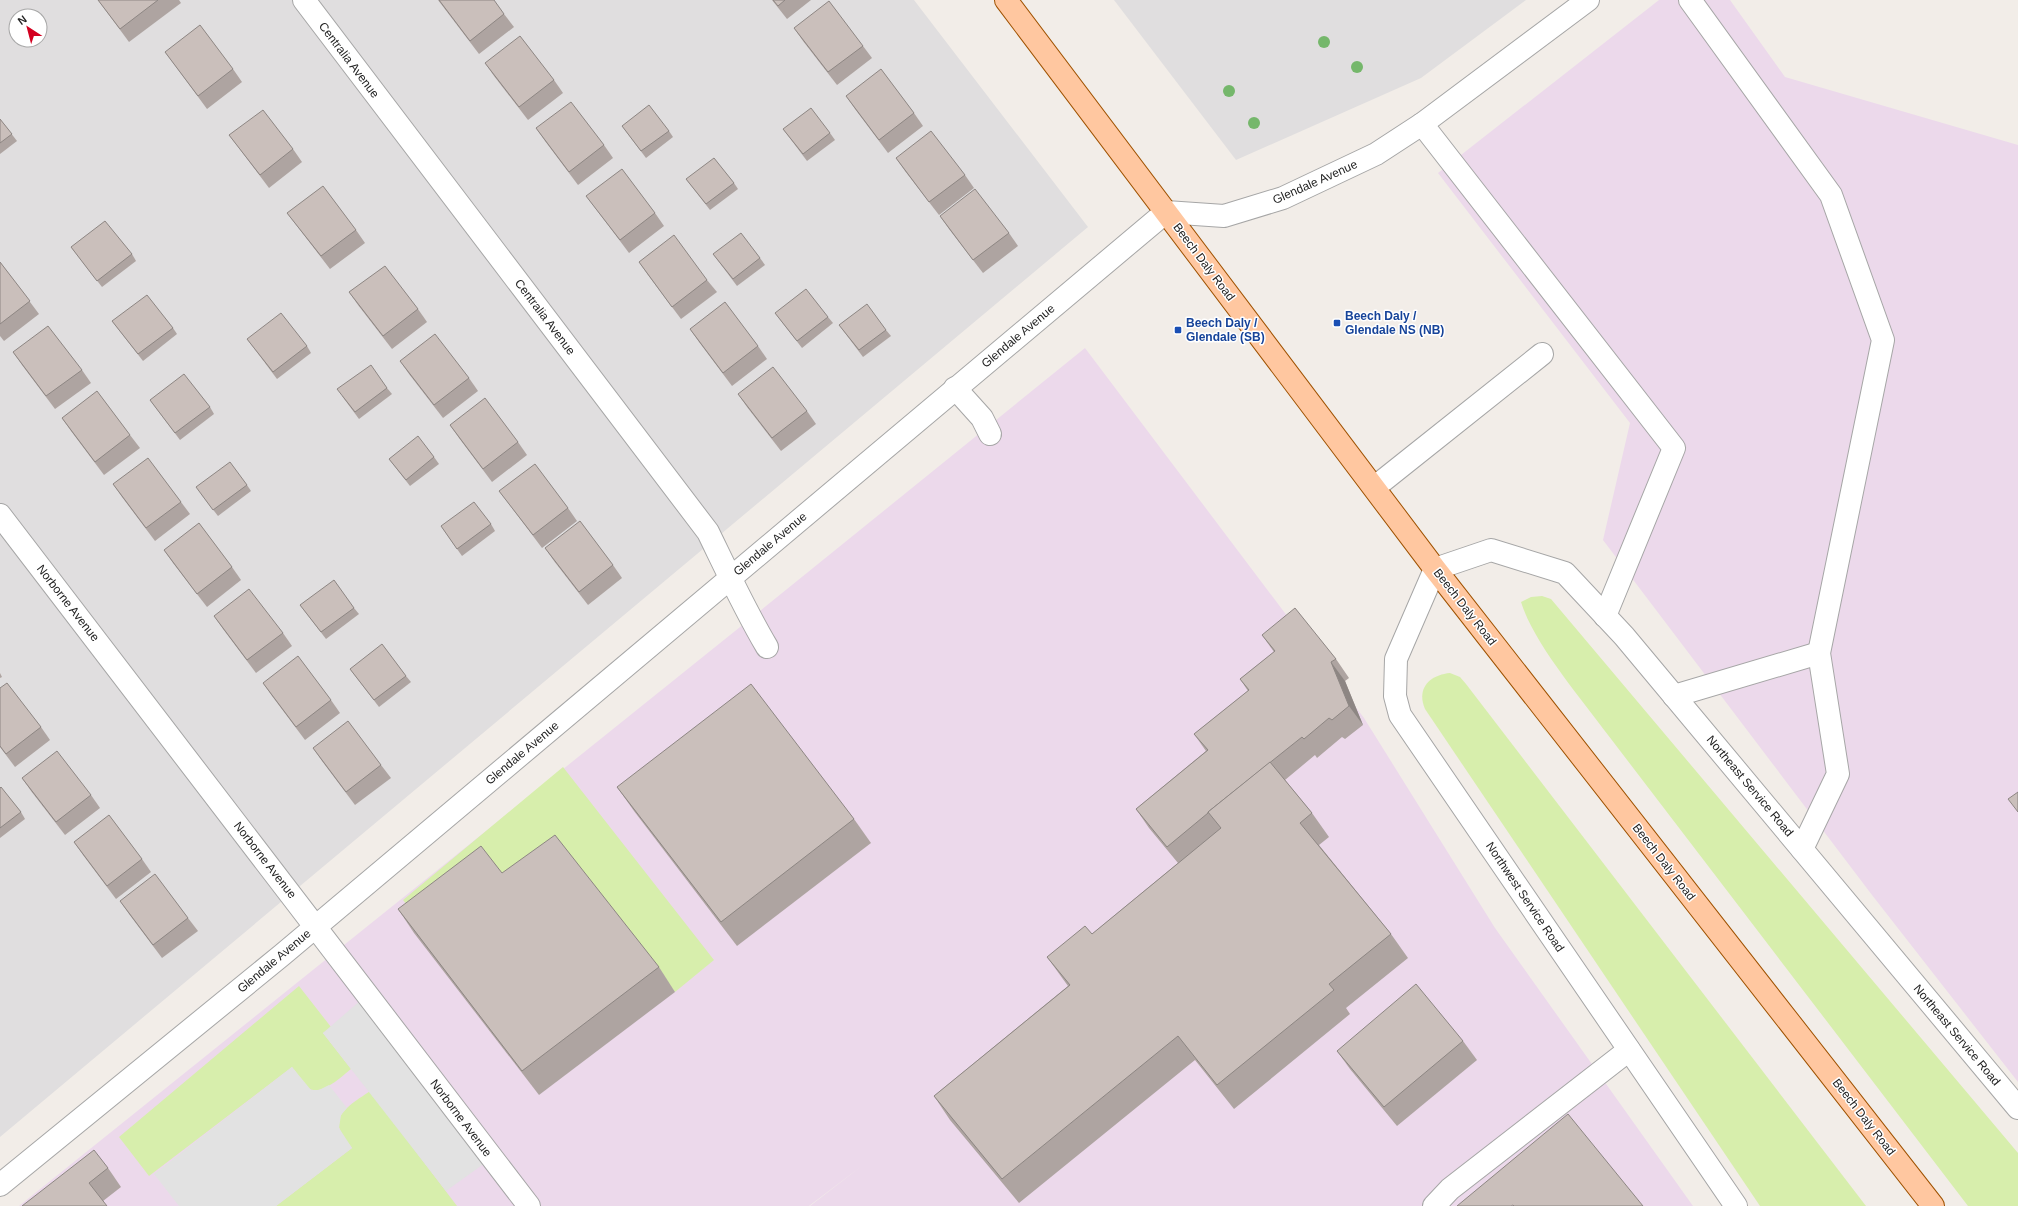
<svg xmlns="http://www.w3.org/2000/svg" width="2018" height="1206" font-family="Arial,sans-serif">
<rect width="100%" height="100%" fill="#f2ede8"/>
<!-- residential -->
<g fill="#e0dedf" fill-rule="evenodd">
<path d="M0 0H914L1088 227 0 1137ZM16 16H40V40H16Z"/>
<polygon points="1114,0 1526,0 1421,78 1236,160"/>
</g>
<!-- industrial -->
<g fill="#ecd9eb">
<polygon points="1659,0 1730,0 1785,77 2018,145 2018,1082 1872,895 1603,540 1630,423 1438,173"/>
<polygon points="1085,348 1364,718 1495,928 1693,1206 810,1206 863,1165 809,1206 19,1206 755,615"/>
</g>
<!-- grass -->
<g fill="#d7eeac">
<path d="M1542 596 1551 599 2018 1153V1206H1968L1608 735C1581 698 1534 644 1521 602L1531 597Z"/>
<path d="M1450 673 1460 677 1466 684 1866 1206H1760L1425 709C1416 688 1430 675 1450 673Z"/>
<polygon points="563,767 714,960 675,992 572,859 424,926 403,900"/>
<path d="M299 986 331 1027 323 1033 351 1069C341 1077 320 1098 307 1087 301 1081 297 1073 292 1067L149 1176 119 1137Z"/>
<path d="M370 1091 457 1206H276L352 1148C348 1142 342 1137 340 1130 333 1112 358 1100 370 1091Z"/>
</g>
<!-- parking -->
<g fill="#e2e2e2">
<polygon points="369,993 492,1158 446,1191 323,1033"/>
<polygon points="292,1067 311,1090 319,1090 329,1085 347,1108 341,1115 339,1128 352,1148 276,1206 179,1206 154,1174"/>
</g>
<g fill="none" stroke-linecap="round" stroke-linejoin="round">
<defs>
<g id="minor">
<path d="M304 0 708 532C727 571 745 610 767 647"/>
<polyline points="1690,0 1831,195 1883,340 1819,653 1838,774 1802,849"/>
<polyline points="1422,124 1674,448 1605,616"/>
<polyline points="955,388 982,418 990,434"/>
<polyline points="1375,487 1542,354"/>
<polyline points="0,515 529,1206"/>
<polyline points="1674,696 1819,653"/>
<polyline points="0,1185 282,955 1166,212 1224,216 1283,198 1376,154 1422,124 1588,0"/>
<polyline points="1434,1206 1450,1189 1629,1050"/>
<polyline points="1736,1206 1400,715 1395,696 1396,659 1435,569 1491,550 1565,573 1624,636 2018,1108"/>
</g>
<polyline id="major" points="1006,0 1435,569 1933,1206"/>
</defs>
<!-- minor casing -->
<use href="#minor" stroke="#a6a6a6" stroke-width="24"/>
<!-- major casing -->
<use href="#major" stroke="#9f5200" stroke-width="24"/>
<!-- minor -->
<use href="#minor" stroke="#fff" stroke-width="22"/>
<!-- major -->
<use href="#major" stroke="#ffc7a0" stroke-width="22"/>
</g>
<!-- trees -->
<g fill="#75b76b">
<circle cx="1324" cy="42" r="6"/>
<circle cx="1357" cy="67" r="6"/>
<circle cx="1229" cy="91" r="6"/>
<circle cx="1254" cy="123" r="6"/>
</g>
<!-- wall -->
<g fill="#aea4a1">
<polygon points="98,0 179,0 181,3 129,42"/>
<polygon points="438,0 504,14 514,27 479,54"/>
<polygon points="772,0 811,0 787,19"/>
<polygon points="794,28 863,46 872,58 837,85 803,41"/>
<polygon points="165,52 233,69 242,82 207,109 174,64"/>
<polygon points="485,63 554,80 563,93 528,120 494,76"/>
<polygon points="846,96 914,113 923,126 888,153 855,109"/>
<polygon points="0,119 17,141 0,154"/>
<polygon points="622,126 669,131 673,137 646,158"/>
<polygon points="536,128 604,145 613,158 578,185 545,141"/>
<polygon points="783,129 830,133 835,140 807,161"/>
<polygon points="229,135 293,149 302,162 269,188 239,148"/>
<polygon points="896,158 965,175 974,188 939,215 905,171"/>
<polygon points="686,179 734,183 738,189 710,210"/>
<polygon points="586,196 655,213 664,226 629,253 596,209"/>
<polygon points="287,213 356,230 365,243 330,269 297,226"/>
<polygon points="940,216 1009,233 1018,246 983,273 949,229"/>
<polygon points="71,247 132,254 136,261 102,287"/>
<polygon points="713,254 760,258 765,265 737,286"/>
<polygon points="0,262 39,314 4,341 0,336"/>
<polygon points="639,262 707,280 717,292 681,319 648,275"/>
<polygon points="349,292 418,309 427,322 392,349 358,305"/>
<polygon points="775,313 828,317 833,323 802,348"/>
<polygon points="112,321 173,328 177,334 143,361"/>
<polygon points="839,325 886,330 891,336 863,357"/>
<polygon points="690,329 758,346 767,359 732,386 699,342"/>
<polygon points="247,339 307,346 311,353 277,379"/>
<polygon points="13,352 82,370 91,383 55,409 22,365"/>
<polygon points="400,361 469,378 478,391 443,418 409,374"/>
<polygon points="387,388 392,394 359,419 342,396"/>
<polygon points="738,394 807,411 816,424 781,451 747,407"/>
<polygon points="150,400 210,407 214,414 180,440"/>
<polygon points="62,418 130,435 140,448 104,475 71,431"/>
<polygon points="450,425 518,442 527,455 492,482 459,438"/>
<polygon points="434,457 439,464 410,486 389,459"/>
<polygon points="113,484 181,502 190,514 155,541 122,497"/>
<polygon points="247,485 251,491 218,516 201,494"/>
<polygon points="499,491 568,508 577,521 542,548 509,504"/>
<polygon points="491,524 495,531 462,556 441,526"/>
<polygon points="545,548 613,565 622,578 588,605 554,561"/>
<polygon points="164,550 232,567 241,580 207,607 173,563"/>
<polygon points="300,605 354,608 359,614 326,639"/>
<polygon points="214,616 283,633 292,646 256,673 223,629"/>
<polygon points="1262,635 1336,659 1349,678 1345,681 1363,725 1345,739 1342,737 1317,758 1315,755 1285,780 1312,813 1329,837 1319,845 1391,934 1408,958 1346,1008 1350,1014 1234,1109 1195,1060 1019,1203 950,1120 934,1096 1068,986 1047,957 1092,934 1178,863 1149,828 1136,809 1206,751 1194,734 1248,691 1240,679 1274,652"/>
<polygon points="350,669 406,676 411,682 379,707"/>
<polygon points="0,673 2,677 0,678"/>
<polygon points="263,683 331,700 340,713 305,740 272,696"/>
<polygon points="0,688 41,727 50,740 15,767 0,747"/>
<polygon points="313,748 381,765 391,778 355,805 322,761"/>
<polygon points="22,778 91,795 100,808 65,835 31,791"/>
<polygon points="617,787 854,819 871,843 737,946 634,811"/>
<polygon points="0,788 21,812 25,819 0,838"/>
<polygon points="74,842 142,859 151,872 116,899 83,855"/>
<polygon points="502,873 659,967 675,992 539,1095 414,933 398,909"/>
<polygon points="120,901 188,918 198,931 162,958 129,914"/>
<polygon points="1463,1041 1477,1060 1397,1126 1350,1069 1337,1051"/>
<polygon points="108,1168 121,1187 103,1201 22,1206"/>
</g>
<!-- shaded-wall -->
<polygon fill="#8d8683" points="1331,662 1345,681 1363,725 1349,706"/>
<!-- building -->
<g fill="#cabfbb" stroke="#8d8683">
<polygon points="98,0 158,0 120,29"/>
<polygon points="439,0 494,0 504,14 470,41"/>
<polygon points="773,0 785,0 778,6"/>
<polygon points="829,1 863,46 828,72 794,28"/>
<polygon points="200,25 233,69 198,96 165,52"/>
<polygon points="520,36 554,80 519,107 485,63"/>
<polygon points="881,69 914,113 879,140 846,96"/>
<polygon points="571,102 604,145 569,172 536,128"/>
<polygon points="649,105 669,131 641,151 622,126"/>
<polygon points="811,108 830,133 803,154 783,129"/>
<polygon points="263,110 293,149 260,175 229,135"/>
<polygon points="0,119 12,134 0,143"/>
<polygon points="931,131 965,175 929,202 896,158"/>
<polygon points="714,158 734,183 706,204 686,179"/>
<polygon points="622,169 655,213 620,240 586,196"/>
<polygon points="323,186 356,230 321,256 287,213"/>
<polygon points="975,189 1009,233 973,260 940,216"/>
<polygon points="105,221 132,254 97,281 71,247"/>
<polygon points="741,233 760,258 733,279 713,254"/>
<polygon points="674,235 707,280 672,307 639,262"/>
<polygon points="0,262 30,301 0,324"/>
<polygon points="385,266 418,309 383,336 349,292"/>
<polygon points="806,289 828,317 797,341 775,313"/>
<polygon points="147,295 173,328 138,354 112,321"/>
<polygon points="725,302 758,346 723,373 690,329"/>
<polygon points="867,304 886,330 859,350 839,325"/>
<polygon points="281,313 307,346 273,372 247,339"/>
<polygon points="48,326 82,370 46,396 13,352"/>
<polygon points="435,334 469,378 434,405 400,361"/>
<polygon points="371,365 387,388 355,412 337,389"/>
<polygon points="773,367 807,411 772,438 738,394"/>
<polygon points="184,374 210,407 175,433 150,400"/>
<polygon points="97,391 130,435 95,462 62,418"/>
<polygon points="485,398 518,442 483,469 450,425"/>
<polygon points="418,436 434,457 406,480 389,459"/>
<polygon points="148,458 181,502 146,528 113,484"/>
<polygon points="230,462 247,485 213,510 196,487"/>
<polygon points="535,464 568,508 533,535 499,491"/>
<polygon points="474,502 491,524 457,549 441,526"/>
<polygon points="580,521 613,565 579,592 545,548"/>
<polygon points="199,523 232,567 197,594 164,550"/>
<polygon points="334,580 354,608 321,632 300,605"/>
<polygon points="249,589 283,633 247,660 214,616"/>
<polygon points="1295,608 1336,659 1331,662 1349,706 1332,720 1329,718 1304,739 1302,737 1208,812 1208,813 1167,847 1136,809 1208,750 1194,734 1249,690 1240,679 1275,651 1262,635"/>
<polygon points="382,644 406,676 374,700 350,669"/>
<polygon points="298,656 331,700 296,727 263,683"/>
<polygon points="7,683 41,727 6,754 0,746 0,688"/>
<polygon points="751,684 854,819 721,922 617,787"/>
<polygon points="348,721 381,765 346,792 313,748"/>
<polygon points="57,751 91,795 56,822 22,778"/>
<polygon points="1270,762 1312,813 1300,823 1391,934 1329,984 1334,990 1217,1085 1178,1036 1002,1179 934,1096 1070,985 1047,957 1085,926 1092,934 1221,828 1208,812"/>
<polygon points="1,787 21,812 0,828 0,788"/>
<polygon points="2018,792 2018,812 2008,799"/>
<polygon points="109,815 142,859 107,886 74,842"/>
<polygon points="555,835 659,967 522,1071 398,909 481,846 502,873"/>
<polygon points="155,874 188,918 153,945 120,901"/>
<polygon points="1416,984 1463,1041 1384,1107 1337,1051"/>
<polygon points="1568,1114 1643,1206 1514,1206 1513,1205 1511,1206 1457,1206"/>
<polygon points="94,1150 108,1168 89,1183 107,1206 22,1206"/>
</g>
<!-- markers -->
<g fill="#1a4fb4" stroke="#fff" stroke-width="1.5">
<rect x="1333" y="319" width="8" height="8" rx="2"/>
<rect x="1174" y="326" width="8" height="8" rx="2"/>
</g>
<g text-anchor="middle" dominant-baseline="central" stroke-width="3" stroke-linejoin="round" paint-order="stroke">
<!-- street labels -->
<g font-size="12" fill="#222" stroke="#fff">
<text transform="translate(349 60) rotate(53)">Centralia Avenue</text>
<text transform="translate(1315 182) rotate(-24)">Glendale Avenue</text>
<text transform="translate(1204 262) rotate(53)">Beech Daly Road</text>
<text transform="translate(545 317) rotate(53)">Centralia Avenue</text>
<text transform="translate(1018 336) rotate(-40)">Glendale Avenue</text>
<text transform="translate(770 544) rotate(-40)">Glendale Avenue</text>
<text transform="translate(68 603) rotate(52)">Norborne Avenue</text>
<text transform="translate(1465 607) rotate(52)">Beech Daly Road</text>
<text transform="translate(522 753) rotate(-40)">Glendale Avenue</text>
<text transform="translate(1750 786) rotate(50)">Northeast Service Road</text>
<text transform="translate(265 860) rotate(52)">Norborne Avenue</text>
<text transform="translate(1664 862) rotate(52)">Beech Daly Road</text>
<text transform="translate(1525 897) rotate(56)">Northwest Service Road</text>
<text transform="translate(274 961) rotate(-40)">Glendale Avenue</text>
<text transform="translate(1957 1035) rotate(50)">Northeast Service Road</text>
<text transform="translate(1864 1117) rotate(52)">Beech Daly Road</text>
<text transform="translate(461 1118) rotate(53)">Norborne Avenue</text>
</g>
<!-- transit labels -->
<g font-size="12" font-weight="bold" fill="#164399" stroke="#fff" text-anchor="start">
<text x="1345" y="316">Beech Daly /<tspan x="1345" dy="14">Glendale NS (NB)</tspan></text>
<text x="1186" y="323">Beech Daly /<tspan x="1186" dy="14">Glendale (SB)</tspan></text>
</g>
</g>
<!-- north arrow -->
<g transform="translate(28 28) rotate(324)"><circle r="19" fill="#ffffff" stroke="#a7a7a7"/>
<path d="M0-3L7 15L0 10L-7 15Z" fill="#d30020"/>
<text y="-6" font-size="11" font-weight="bold" text-anchor="middle" fill="#222222">N</text>
</g>
</svg>
